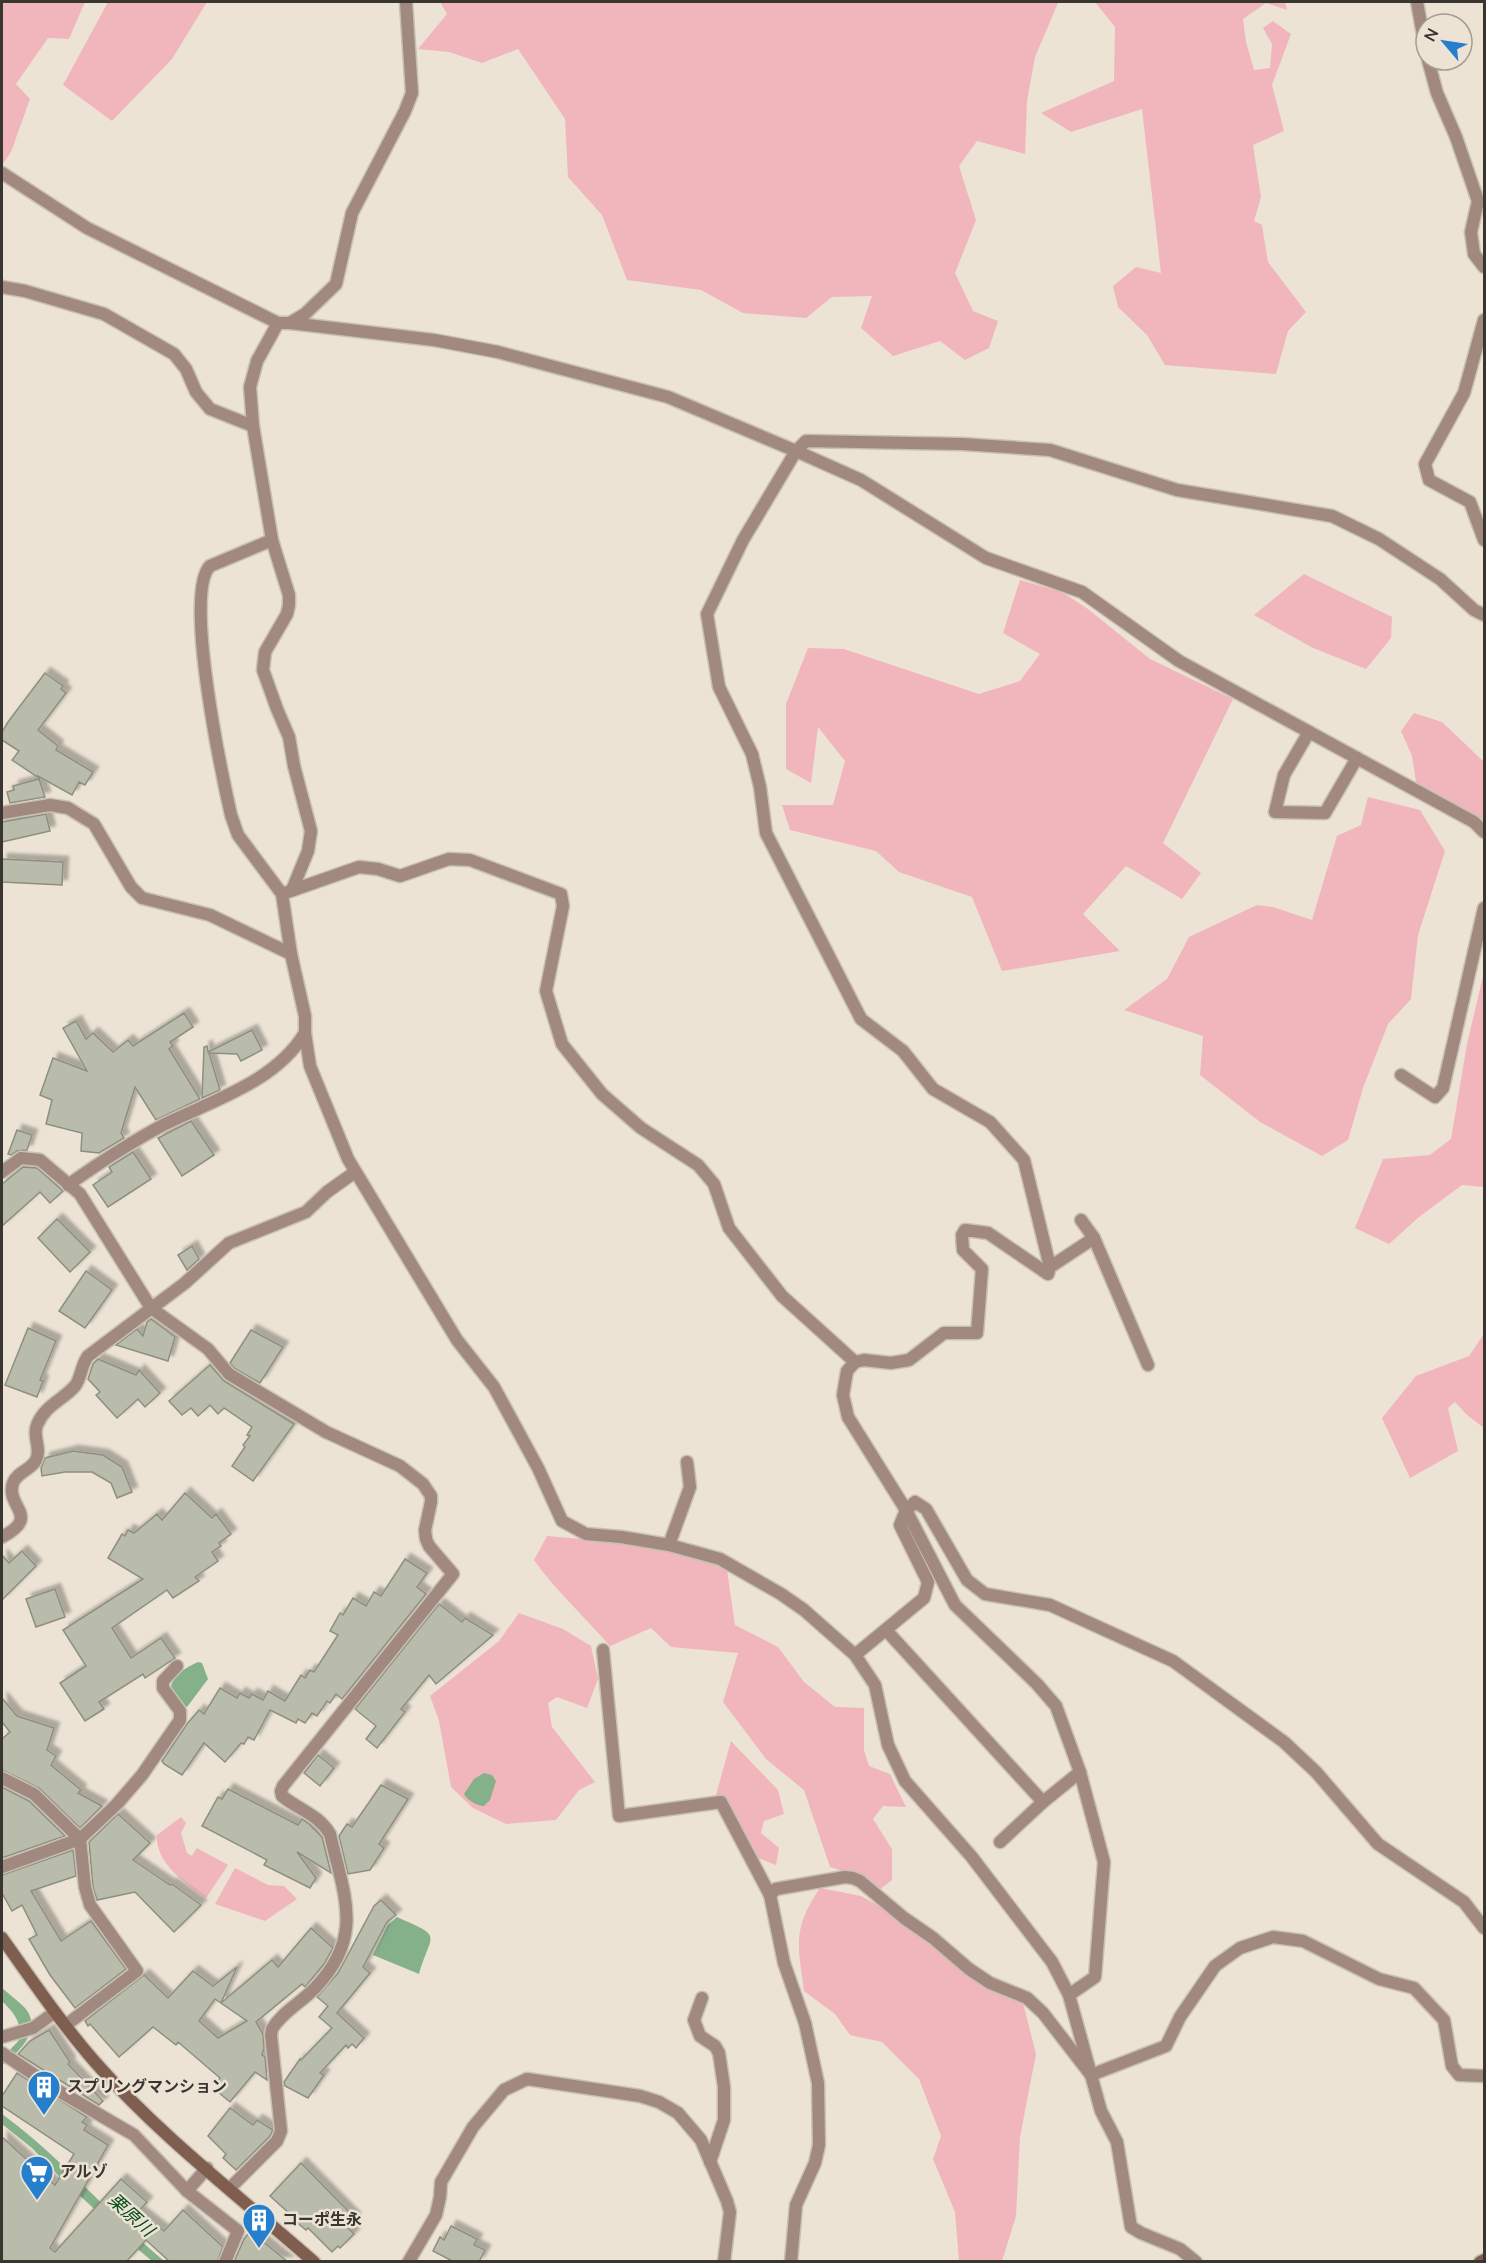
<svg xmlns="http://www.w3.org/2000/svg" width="1486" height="2263" font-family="'Nunito Sans','Noto Sans JP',sans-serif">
<defs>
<filter id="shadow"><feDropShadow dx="5.5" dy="-5.5" stdDeviation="1.5" flood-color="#0004"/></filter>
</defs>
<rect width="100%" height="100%" fill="#ece3d4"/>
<!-- green -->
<g fill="#f0b6bc">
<polygon points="2,2 85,2 69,39 48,38 16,84 30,99 11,152 2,165"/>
<polygon points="108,2 207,2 172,59 112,121 63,85"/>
<polygon points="440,2 1069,2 1058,3 1035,57 1027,101 1025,154 977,141 959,166 976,220 955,273 973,311 998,321 989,348 965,360 940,341 893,356 861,328 872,296 832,297 806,318 743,313 701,290 627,280 602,215 568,177 565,119 518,49 482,63 449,52 418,49 447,14"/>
<polygon points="1095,2 1285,2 1287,10 1266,3 1243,19 1246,42 1254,70 1270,68 1272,44 1263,28 1273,21 1291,34 1272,85 1284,131 1253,145 1261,197 1254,221 1262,225 1268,262 1306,312 1288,331 1276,374 1165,365 1147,335 1118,307 1113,286 1136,267 1161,273 1142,109 1071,132 1041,113 1114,81 1115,27"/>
<polygon points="1304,574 1392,617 1391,638 1366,669 1313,648 1254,615"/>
<polygon points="1020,580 1062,592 1088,609 1150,659 1233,699 1163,843 1201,873 1182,899 1126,866 1083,914 1120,951 1002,971 972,897 899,872 876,851 790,830 782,805 833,805 845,761 818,727 811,783 786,769 786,704 808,648 844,649 979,694 1020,681 1040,654 1003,633"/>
<polygon points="1414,713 1442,722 1484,762 1484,824 1416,782 1412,756 1401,731"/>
<polygon points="1368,797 1420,810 1445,851 1418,935 1411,999 1388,1024 1363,1088 1348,1140 1322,1156 1260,1122 1200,1075 1203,1036 1124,1010 1167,979 1189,937 1257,905 1273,907 1312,920 1337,836 1361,825"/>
<polygon points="1484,972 1484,1187 1462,1185 1419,1217 1389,1244 1355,1228 1383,1159 1430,1155 1451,1139 1467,1044"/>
<polygon points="1484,1334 1484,1428 1467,1415 1455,1402 1448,1408 1458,1451 1410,1478 1382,1418 1416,1376 1469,1356"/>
<path d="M547 1536 629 1543 680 1551 727 1570 735 1625 778 1647 804 1682 835 1707 864 1708V1750L869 1766 890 1774 906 1807 883 1806 873 1819 892 1849V1880L878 1891 847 1872 830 1867 804 1790 766 1759 723 1702 738 1653 671 1647 651 1628 610 1646C585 1617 556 1591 534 1560Z"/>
<polygon points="519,1613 563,1629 591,1646 598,1679 587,1708 557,1697 548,1703 552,1727 595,1782 579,1790 556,1820 506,1824 473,1808 451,1787 439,1721 430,1696 499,1641"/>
<polygon points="731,1741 778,1790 784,1814 764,1821 761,1833 779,1848 776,1865 756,1857 716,1795"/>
<path d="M181 1817 186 1823 181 1833 187 1853 192 1856 197 1848 228 1865 206 1898C186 1884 155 1863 157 1835Z"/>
<polygon points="235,1868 268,1885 284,1886 297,1899 265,1921 215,1904"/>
<path d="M820 1888 861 1896 925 1931 1022 1999 1036 2054 1020 2137 1016 2216 1002 2261H959L955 2212 933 2159 941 2136 919 2079 882 2042 850 2035 835 2014 804 1991C798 1945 792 1929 820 1888Z"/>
</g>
<!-- water -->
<g fill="#85b18a">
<path d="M198 1662 202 1663 208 1679 187 1707 184 1706 171 1688C172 1675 187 1667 198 1662Z"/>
<path d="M484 1773 492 1775 496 1781 490 1800 484 1806C477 1806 467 1800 464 1794L474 1779Z"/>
<path d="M397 1917C445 1938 431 1932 419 1974L373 1955 388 1925Z"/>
<path d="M2 1988C9 1994 17 2000 24 2007 44 2028 19 2053 2 2065V2056L8 2052 21 2038C20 2020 14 2013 2 2001Z"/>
<path d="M2 2114C61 2157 108 2214 164 2261H152L140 2251 65 2182 32 2148 2 2124Z"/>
</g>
<!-- building -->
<g fill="#b9bbab" stroke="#8d8f80" stroke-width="1.5" fill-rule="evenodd" filter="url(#shadow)">
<polygon points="45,673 63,686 61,689 66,693 38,730 58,746 56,750 93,772 85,785 79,782 72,795 38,776 39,778 12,760 19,751 2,740 2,732 8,722"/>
<polygon points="39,779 45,797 10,803 7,792 14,790 13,786"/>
<polygon points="46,814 50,831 2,842 2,822"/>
<polygon points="2,859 63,862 62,885 2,882"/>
<polygon points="184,1013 193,1027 170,1042 173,1046 169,1049 200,1099 156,1120 135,1087 121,1133 124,1138 99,1153 81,1151 82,1133 46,1124 52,1100 40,1095 53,1058 87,1071 63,1028 76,1021 86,1039 93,1033 113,1052 128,1040 133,1046"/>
<polygon points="252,1030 262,1050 241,1061 237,1054 209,1053 220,1090 202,1098 204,1047 207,1046 208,1052"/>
<polygon points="191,1121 214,1155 182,1176 158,1138"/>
<polygon points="17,1130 32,1135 27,1150 17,1151 11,1155 8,1154"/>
<polygon points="133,1152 151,1179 108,1207 93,1185 112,1172 109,1167"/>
<polygon points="23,1167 37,1168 63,1191 50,1203 40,1192 2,1226 2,1184"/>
<polygon points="57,1219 90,1252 70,1272 38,1238"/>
<polygon points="192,1246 199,1259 187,1270 178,1255"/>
<polygon points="86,1271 112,1290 85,1328 59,1311"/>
<polygon points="151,1319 175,1337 168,1361 116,1345 137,1329 143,1336 147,1322"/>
<polygon points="28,1328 56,1341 40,1380 43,1381 37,1397 5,1385"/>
<polygon points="251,1330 283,1347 260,1383 234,1368 230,1363"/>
<polygon points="98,1359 136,1375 139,1370 160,1393 145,1407 138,1399 117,1418 96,1395 100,1392 88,1379 93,1364"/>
<polygon points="210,1365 224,1381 294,1424 253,1481 232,1466 245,1447 243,1445 250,1436 247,1435 252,1427 224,1408 218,1414 210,1405 198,1416 191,1408 182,1415 169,1401"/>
<polygon points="73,1451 103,1455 122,1467 132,1492 117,1498 111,1483 92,1472 65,1472 42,1476 41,1468 45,1458"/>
<polygon points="185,1493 212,1518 216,1514 231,1534 219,1543 221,1546 212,1552 218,1561 195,1577 199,1581 173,1598 167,1590 112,1628 131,1658 161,1638 175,1658 145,1678 143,1674 99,1702 104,1709 85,1721 60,1683 86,1666 63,1630 143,1579 108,1558 122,1534 125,1536 128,1530 134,1533 157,1514 162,1520"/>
<polygon points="22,1551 36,1566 2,1600 2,1555 9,1563"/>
<polygon points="405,1559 427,1573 417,1587 426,1594 342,1699 336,1694 330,1703 327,1701 317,1716 312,1713 305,1723 298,1719 296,1723 270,1710 254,1740 248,1737 244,1744 241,1743 225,1762 204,1743 182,1775 164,1764 162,1761 187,1724 199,1710 204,1714 220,1688 237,1698 240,1693 249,1698 252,1694 263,1700 268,1691 285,1701 301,1675 305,1678 310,1670 314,1672 338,1635 330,1631 340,1613 343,1615 353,1598 366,1606 374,1592 381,1596"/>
<polygon points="55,1589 65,1617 36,1627 26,1599"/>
<polygon points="439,1604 462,1622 465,1618 493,1635 436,1684 429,1675 401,1709 405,1712 377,1748 366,1739 376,1726 355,1709"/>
<polygon points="2,1698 17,1716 54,1728 47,1750 56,1756 51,1765 81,1790 78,1793 102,1806 80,1828 39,1788 2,1770 2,1739 10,1732 2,1722"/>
<polygon points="318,1755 334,1768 320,1786 304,1773"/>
<polygon points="381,1785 408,1799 379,1844 384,1848 370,1870 348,1874 339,1836 347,1824 352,1827"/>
<polygon points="2,1787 29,1801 65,1836 2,1858"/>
<polygon points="228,1789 298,1825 302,1819 309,1824 322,1837 331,1873 297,1852 316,1878 310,1888 264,1865 267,1860 202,1826 218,1797 222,1799"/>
<polygon points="118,1814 150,1843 133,1860 170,1885 172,1884 201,1905 174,1932 135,1892 97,1900 93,1887 89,1842"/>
<polygon points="73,1850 76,1876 31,1891 61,1941 91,1921 126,1969 75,2008 50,1975 29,1939 37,1935 22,1905 12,1911 2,1893 2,1875"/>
<polygon points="381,1900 396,1915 387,1922 363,1967 370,1973 337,2013 364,2038 356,2048 352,2044 348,2048 346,2045 320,2073 324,2075 308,2098 285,2086 284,2082 300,2059 301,2060 332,2028 319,2017 328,2006 317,1997 338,1973 374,1906"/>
<path d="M311 1928 333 1948 324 1964 305 1987 302 1984 256 2022 263 2034 264 2048 262 2055 265 2057 267 2080 255 2072 230 2102 218 2092 221 2088 215 2084 220 2078 178 2042 176 2045 153 2027 119 2057 90 2024 88 2026 85 2021 144 1975 168 1998 193 1971 213 1986 237 1967 221 2003 272 1960 278 1967ZM215 1999 247 2021 218 2038 199 2021Z"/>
<polygon points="49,2030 70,2062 68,2064 103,2101 99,2105 18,2054 30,2041"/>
<polygon points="17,2073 87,2117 82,2122 87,2125 84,2130 108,2145 50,2248 55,2252 121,2179 147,2202 139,2211 164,2231 183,2210 223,2247 217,2262 170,2262 146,2240 126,2262 2,2262 2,2137 55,2185 74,2154 2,2106 2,2096"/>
<polygon points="230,2108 253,2125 257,2120 273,2130 270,2136 236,2170 223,2158 226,2154 208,2136"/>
<polygon points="301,2163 355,2218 346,2226 354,2234 340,2248 338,2246 332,2252 308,2228 306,2230 290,2217 291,2215 270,2196"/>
<polygon points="451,2226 477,2239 474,2245 485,2250 479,2262 454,2262 433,2251 440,2237 444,2240"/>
<polygon points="250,2231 288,2262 234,2262 244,2239"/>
</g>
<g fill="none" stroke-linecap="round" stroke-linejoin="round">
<defs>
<g id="street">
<polyline points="1417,2 1426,52"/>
<polyline points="1428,60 1437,93 1456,137 1478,201 1471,232 1474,254 1484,267"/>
<polyline points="2,173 87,228 278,323"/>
<polyline points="2,287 25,291 104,314 174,354 186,369 196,392 210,409 253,426"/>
<polyline points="1484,320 1464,393 1425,464 1429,480 1470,502 1484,540"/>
<polyline points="290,323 305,314 336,284 352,213 405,111 412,93 406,2"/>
<polyline points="272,540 289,595 289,605 287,614 265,652 263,670 277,709 289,737 294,766 311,831 308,851 292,890"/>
<polyline points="1309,732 1284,775 1275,812 1325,813 1357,758"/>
<polyline points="2,813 50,805 68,808 94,824 131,887 142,898 210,915 291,954"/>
<polyline points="282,894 359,867 378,869 400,876 449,859 470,860 561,894 563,906 546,991 562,1044 602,1094 641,1128 698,1165 714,1184 729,1228 782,1296 855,1362"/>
<polyline points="1401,1075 1435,1097 1443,1088 1484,908"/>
<path d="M2 1172 21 1158 40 1160 80 1194 151 1308 208 1349 229 1374 326 1432 400 1466 423 1484 431 1496V1502L425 1530 426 1539 429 1546 453 1574 283 1786 281 1791 282 1796C299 1810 318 1814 330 1834 344 1896 365 1936 315 1988 302 2002 282 2012 272 2029L271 2035 281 2131 277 2141 230 2188"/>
<path d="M68 1185C99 1163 131 1142 165 1124 214 1100 275 1082 305 1033"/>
<polyline points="1081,1220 1094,1238 1148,1365"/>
<polyline points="1050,1267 1024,1160 990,1122 933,1089 903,1051 861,1019 766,833 760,787 752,754 719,687 707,614 743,540 796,451 806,441 962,444 1050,450 1177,490 1332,516 1379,539 1440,579 1474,610 1484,615"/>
<path d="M2 1537C42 1516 5 1507 13 1483 17 1472 31 1470 36 1460 42 1448 32 1437 37 1425 45 1405 63 1400 75 1386 81 1379 81 1365 88 1356L185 1283 229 1243 306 1212 327 1192 355 1172"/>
<polyline points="669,1545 690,1487 687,1462"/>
<polyline points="886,1630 1043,1802"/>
<polyline points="603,1650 619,1816 721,1802 770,1895"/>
<polyline points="855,1655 924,1598 928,1582 900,1525 906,1510 915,1502 926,1509 967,1580 985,1594 1050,1605 1173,1661 1284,1742 1316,1772 1378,1844 1464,1902 1484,1928"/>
<polyline points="2,1778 34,1794 80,1839 85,1887 90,1905 137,1971 66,2025"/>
<polyline points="1000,1842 1043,1802 1080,1772"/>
<polyline points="2,1867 80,1839 117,1804 142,1775 180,1720 180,1711 163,1688 163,1681 177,1666"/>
<polyline points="1069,1995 1095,1977 1104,1862 1080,1772 1056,1706 1037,1684 955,1605 906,1510 848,1417 843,1395 847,1371 855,1362 864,1360 891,1363 909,1360 944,1333 977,1333 982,1269 963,1250 962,1235 965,1230 988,1233 1048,1274 1050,1267 1094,1238"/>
<polyline points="702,1998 694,2020 700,2036 715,2046 719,2053 724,2087 724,2120 710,2162"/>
<polyline points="2,2037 33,2028 55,2012"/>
<polyline points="2,2053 57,2090 134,2135 187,2191 207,2168"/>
<polyline points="187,2191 238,2231 225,2262"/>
<polyline points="409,2261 436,2215 440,2197 441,2182 473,2127 504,2090 527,2079 640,2096 659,2102 678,2113 701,2140 727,2201 730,2212 724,2262"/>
<polyline points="791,2262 796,2205 815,2163 819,2145 818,2083 805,2023 784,1963 770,1895 776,1889 845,1877 853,1878 860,1881 904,1918 933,1938 969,1969 990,1983 1027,1998 1043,2013 1091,2075 1166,2046 1180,2017 1215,1966 1240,1948 1273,1937 1303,1941 1379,1979 1414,1988 1444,2020 1452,2066 1459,2075 1484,2076"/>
<path d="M1196 2262 1180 2249 1141 2233 1131 2227 1117 2142 1101 2111 1069 1995 1052 1962 971 1856 905 1781 888 1745 875 1685 855 1655 804 1610 781 1594 720 1559 669 1545 621 1537 586 1534 562 1521 538 1468 494 1387 457 1340 348 1159 310 1066 305 1033V1016L291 954 282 894 238 835 231 815C222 775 183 592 210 566L272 540 253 426 250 387 257 361 278 323H290L434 340 498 352 668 397 796 451 861 480 986 558 1082 592 1179 661 1474 822 1484 832"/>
</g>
<g id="secondary">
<path d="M2 1938C32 1980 61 2023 95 2062 160 2136 240 2197 314 2262"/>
<polyline points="1480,2262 1484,2260"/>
</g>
</defs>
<!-- street casing -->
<use href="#street" stroke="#c8c0b3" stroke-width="15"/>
<!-- secondary casing -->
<use href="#secondary" stroke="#c8c0b3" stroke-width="15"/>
<!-- street -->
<use href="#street" stroke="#a1897f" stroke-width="12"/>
<!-- secondary -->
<use href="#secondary" stroke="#7f5e4f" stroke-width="12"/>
</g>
<!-- icons -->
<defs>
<symbol id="building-pin" viewBox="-11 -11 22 30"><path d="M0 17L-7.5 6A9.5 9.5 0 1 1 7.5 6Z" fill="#267fcd" stroke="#ece3d4"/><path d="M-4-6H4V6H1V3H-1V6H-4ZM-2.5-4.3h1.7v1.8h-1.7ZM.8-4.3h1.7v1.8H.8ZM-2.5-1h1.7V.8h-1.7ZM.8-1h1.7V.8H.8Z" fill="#fff"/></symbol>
<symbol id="supermarket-pin" viewBox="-11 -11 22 30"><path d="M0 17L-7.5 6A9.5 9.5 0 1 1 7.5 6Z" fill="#267fcd" stroke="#ece3d4"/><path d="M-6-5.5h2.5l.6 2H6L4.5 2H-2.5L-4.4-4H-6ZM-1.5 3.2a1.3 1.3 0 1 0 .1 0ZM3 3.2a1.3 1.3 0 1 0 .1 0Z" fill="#fff"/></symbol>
</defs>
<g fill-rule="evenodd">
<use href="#building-pin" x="25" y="2068" width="38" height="52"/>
<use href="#supermarket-pin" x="18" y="2153" width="38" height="52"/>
<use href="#building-pin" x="240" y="2201" width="38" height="52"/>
</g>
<g text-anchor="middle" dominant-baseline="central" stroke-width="5" stroke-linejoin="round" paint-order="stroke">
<!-- poi labels -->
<g font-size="16" font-weight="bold" fill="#39352f" stroke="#ece3d4" text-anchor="start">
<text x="67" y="2087">スプリングマンション</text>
<text x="60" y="2172">アルゾ</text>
<text x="282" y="2220">コーポ生永</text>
</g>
<!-- water labels -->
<g font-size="18" font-style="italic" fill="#074c1b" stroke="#ece3d4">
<text transform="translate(131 2215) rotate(42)">栗原川</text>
</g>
</g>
<!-- border -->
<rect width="1486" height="2263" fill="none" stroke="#39352f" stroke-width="6"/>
<!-- north arrow -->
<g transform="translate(1444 42) rotate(299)"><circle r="28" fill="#ece3d4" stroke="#a49d92" stroke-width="1.5"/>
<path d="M0-4.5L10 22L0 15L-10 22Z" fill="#267fcd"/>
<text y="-9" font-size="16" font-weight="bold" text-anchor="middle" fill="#39352f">N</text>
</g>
</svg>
